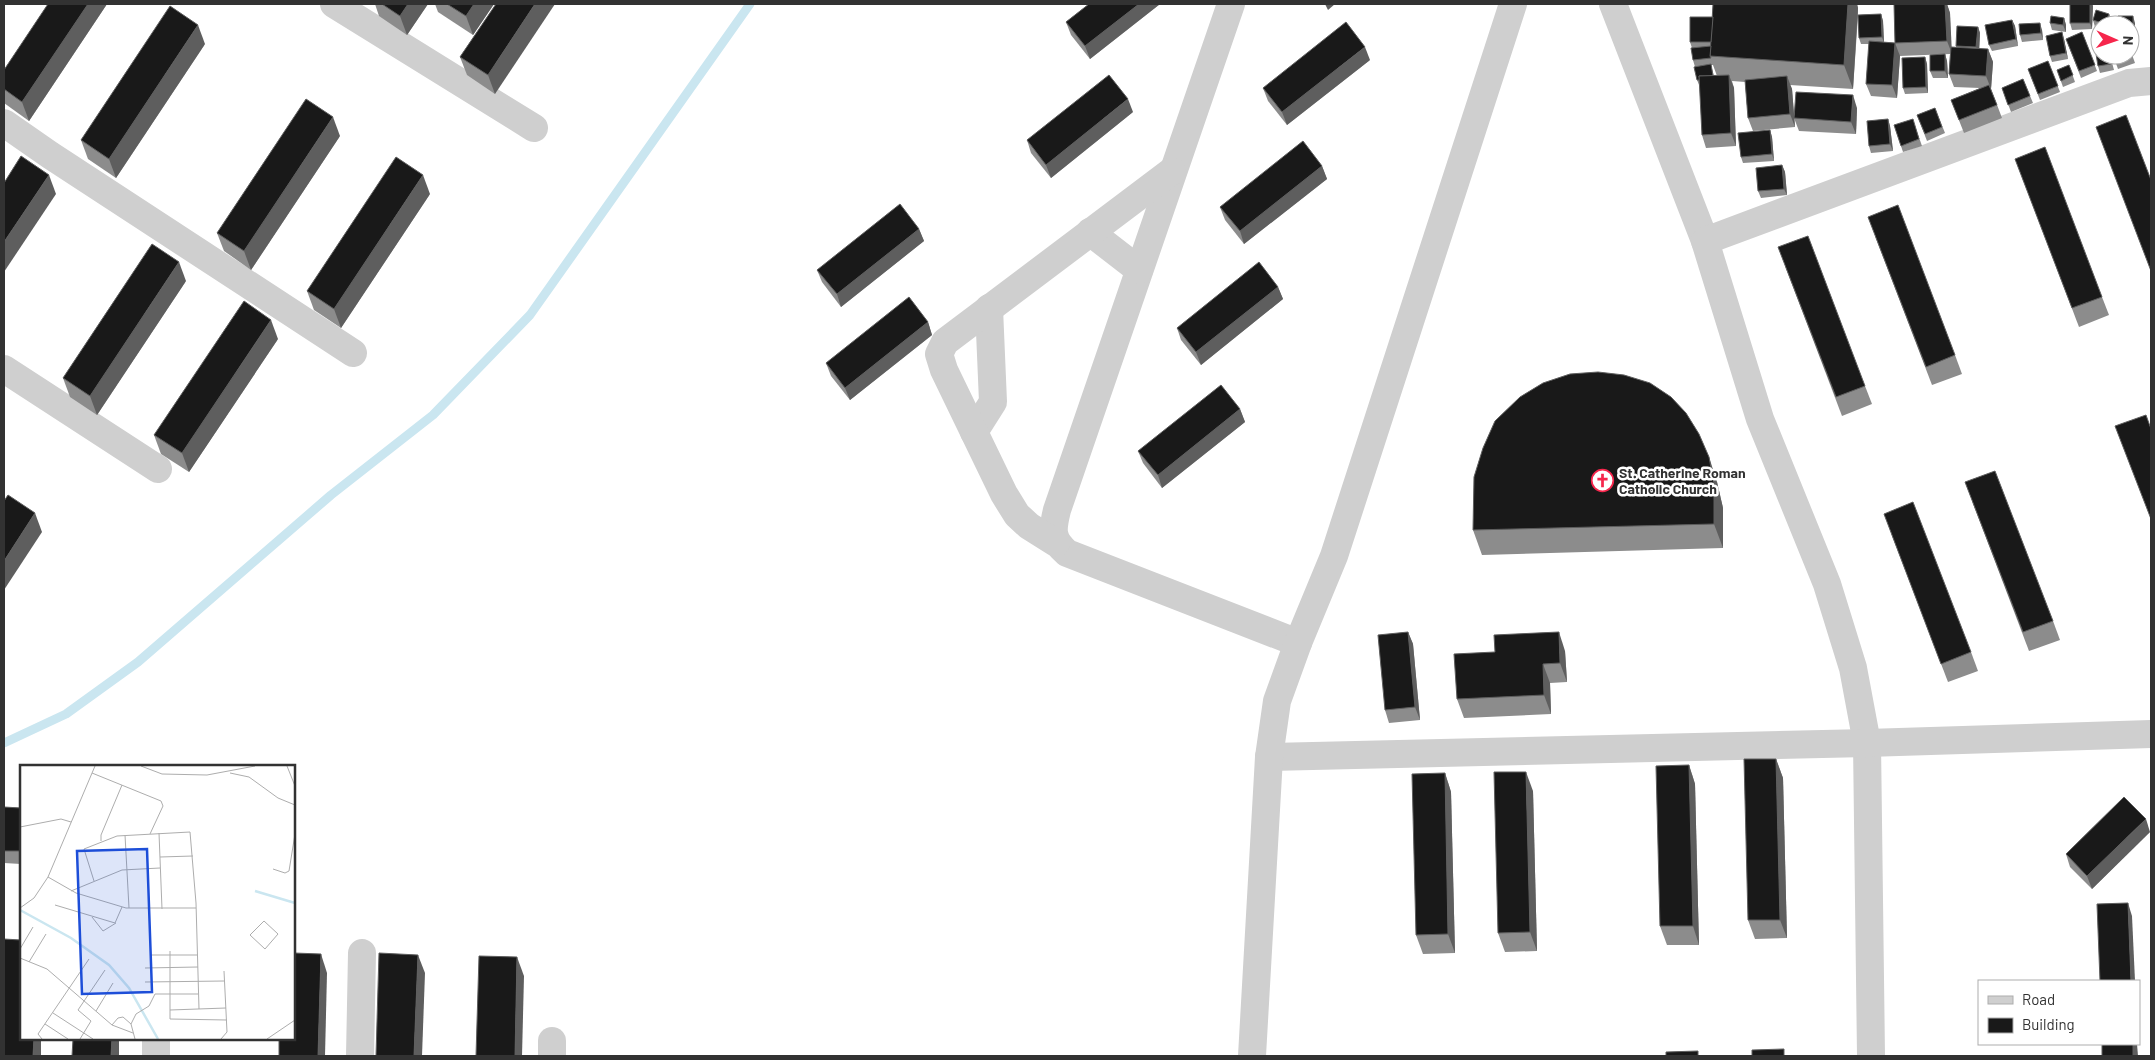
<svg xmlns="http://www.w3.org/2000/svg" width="2155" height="1060" font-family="Barlow,sans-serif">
<rect width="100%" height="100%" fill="#fff"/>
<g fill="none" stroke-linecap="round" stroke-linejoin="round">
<!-- stream -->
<polyline stroke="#cae6f0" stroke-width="9" points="4,743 66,714 138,662 331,495 433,415 530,315 750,4"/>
<!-- minor -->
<g stroke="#cfcfcf" stroke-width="28">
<polyline points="334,4 534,128"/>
<path d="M1231 4 1057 510C1052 530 1051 539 1067 553L1298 643"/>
<polyline points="1613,4 1705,241 1760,419 1827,584 1853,668 1867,743 1871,1056"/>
<polyline points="4,123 50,155 353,353"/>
<polyline points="1090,232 1139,270"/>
<polyline points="1705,241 2129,83 2151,81"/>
<polyline points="4,369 158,469"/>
<polyline points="974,432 993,402 989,308"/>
<polyline points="1056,543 1029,526 1017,515 1004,494 944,370 939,354 945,342 1172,171"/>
<polyline points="1269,757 1867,743 2151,734"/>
<polyline points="156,1056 156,1039"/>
<polyline points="360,1056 362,953"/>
<polyline points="552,1056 552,1041"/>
<polyline points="1252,1056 1269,757 1277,701 1298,643 1334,556 1513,4"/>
</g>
</g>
<!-- wall -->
<g fill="#8c8c8c" fill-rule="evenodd">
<polygon points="48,4 107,4 29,121 4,103 4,70"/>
<polygon points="375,4 428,4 407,35 379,16"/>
<polygon points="435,4 494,4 473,35 438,12"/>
<polygon points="496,4 495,94 467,75 460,57"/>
<polygon points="1089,4 1160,4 1090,59 1071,35 1066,22"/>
<path d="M1713 4H1857L1858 8V15L1881 14 1883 21 1884 42 1895 43 1894 4H1947L1950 13 1951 47H1956V46L1978 27 1980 33 1979 49H1988L1993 62 1991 89 2002 118 1964 133 1951 100 1980 88 1954 87 1949 74 1950 54 1900 56 1897 98 1871 96 1866 84 1869 44H1861L1859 38 1858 16 1853 89 1790 85 1792 89 1795 127 1753 131 1748 118 1745 82 1732 81 1734 88 1736 146 1706 148 1702 135 1700 87 1697 80 1695 67 1693 60 1692 48 1690 42 1713 17ZM1711 65H1713L1717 76H1714Z"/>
<polygon points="2070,4 2092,4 2093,6 2092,29 2072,30 2070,23"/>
<polygon points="2109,14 2111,20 2110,25 2100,25 2100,28 2095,27 2093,20"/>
<polygon points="2064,18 2066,25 2066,32 2052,30 2050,23"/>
<polygon points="2012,20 2015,26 2018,46 1992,51 1989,45"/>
<polygon points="2135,23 2135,31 2130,31 2130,25 2119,25"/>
<polygon points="2042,30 2043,40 2022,42 2020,35"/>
<polygon points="2082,32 2097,71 2081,78 2066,39"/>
<polygon points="2064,39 2068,59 2052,62 2050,56"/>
<polygon points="205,44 116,178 88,159 81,140"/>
<polygon points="2130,49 2135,63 2118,69 2113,55"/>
<polygon points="1945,54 1947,61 1948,78 1933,78 1930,71"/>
<polygon points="2100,55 2110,55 2114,70 2100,73 2098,66"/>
<polygon points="1925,57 1927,64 1928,93 1905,94 1903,88"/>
<polygon points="1370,60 1287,125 1268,101 1263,88"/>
<polygon points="2048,61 2060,92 2040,100 2028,69"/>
<polygon points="2069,65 2075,82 2063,87 2057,70"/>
<polygon points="2023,79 2033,103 2011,112 2002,88"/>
<polygon points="1857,108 1856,134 1799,131 1794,118"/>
<polygon points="1935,108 1945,133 1927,141 1917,115"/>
<polygon points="1133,112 1051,178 1031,153 1027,140"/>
<polygon points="1888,119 1890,126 1893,151 1871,153 1869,146"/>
<polygon points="1915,126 1922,146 1903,152 1901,146"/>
<polygon points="1770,130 1772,137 1774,161 1743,163 1741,157"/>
<polygon points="340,136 251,270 224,251 217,233"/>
<polygon points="1782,165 1785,172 1787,195 1761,198 1758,191"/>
<polygon points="1322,166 1327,179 1244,244 1225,220 1220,207"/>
<polygon points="2022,177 2102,297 2109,315 2079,327"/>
<polygon points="430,194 341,328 314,310 307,291"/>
<polygon points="919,229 924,241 841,307 822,282 817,270"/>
<polygon points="1875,236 1955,355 1962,374 1932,385"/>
<polygon points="1785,266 1865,386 1872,404 1842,416"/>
<polygon points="186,281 97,415 70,397 63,378"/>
<polygon points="1278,287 1283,299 1201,365 1181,340 1177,328"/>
<polygon points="928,322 932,335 850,400 831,376 826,363"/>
<polygon points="278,339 189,472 161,454 154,435"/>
<polygon points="1240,409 1245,422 1162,488 1143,463 1138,451"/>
<polygon points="1717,482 1723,508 1723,548 1482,555 1473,530"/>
<polygon points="1972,501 2053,621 2060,640 2029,651"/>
<polygon points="1891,533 1971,652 1978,671 1948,682"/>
<polygon points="1408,632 1413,644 1420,720 1389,723 1385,710"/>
<polygon points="1565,651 1567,682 1550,683 1551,714 1464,718 1457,699"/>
<polygon points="1776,759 1783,778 1787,938 1755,939 1748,920"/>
<polygon points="1689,765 1695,784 1699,945 1667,945 1660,926"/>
<polygon points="1445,773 1451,792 1455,953 1423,954 1416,935"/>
<polygon points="1533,791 1537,951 1505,952 1498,933"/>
<polygon points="4,807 21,808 21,864 4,863"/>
<polygon points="2150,832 2092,889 2070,867 2066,854"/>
</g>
<!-- shaded-wall -->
<g fill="#5e5e5e">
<polygon points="88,4 107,4 29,121 22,102"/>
<polygon points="408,4 428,4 407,35 400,16"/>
<polygon points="474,4 494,4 473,35 466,16"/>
<polygon points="535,4 555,4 495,94 488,75"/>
<polygon points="1139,4 1160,4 1090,59 1085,46"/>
<polygon points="1325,4 1335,4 1328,10"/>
<polygon points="1848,4 1857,4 1858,8 1853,89 1844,65"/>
<polygon points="1945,4 1947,4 1950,13 1952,54 1947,41"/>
<polygon points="2090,4 2092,4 2093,6 2092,29 2090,23"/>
<polygon points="1881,14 1883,21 1884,43 1882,37"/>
<polygon points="2109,14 2111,20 2110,25 2106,25 2105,24"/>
<polygon points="2133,16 2135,23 2135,31 2133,24"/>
<polygon points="2064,18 2066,25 2066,32 2063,25"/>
<polygon points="2012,20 2015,26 2018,46 2016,39"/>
<polygon points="2040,23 2042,30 2043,40 2041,33"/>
<polygon points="198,25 205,44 116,178 109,159"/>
<polygon points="1978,27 1980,33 1979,54 1976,47"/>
<polygon points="2062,32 2064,39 2068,59 2066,53"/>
<polygon points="1895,43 1900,56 1897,98 1892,85"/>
<polygon points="1365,47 1370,60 1287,125 1282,112"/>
<polygon points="1988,49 1993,62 1991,89 1986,76"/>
<polygon points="1945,54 1947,61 1948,78 1945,71"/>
<polygon points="1925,57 1927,64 1928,93 1926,87"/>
<polygon points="1729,75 1734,88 1736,146 1731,133"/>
<polygon points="1787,76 1792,89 1795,127 1790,114"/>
<polygon points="1853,95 1857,108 1856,134 1851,122"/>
<polygon points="1128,99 1133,112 1051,178 1046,165"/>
<polygon points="333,117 340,136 251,270 244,251"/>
<polygon points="1888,119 1890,126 1893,151 1890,144"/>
<polygon points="1770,130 1772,137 1774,161 1772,154"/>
<polygon points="1782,165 1785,172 1787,195 1784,189"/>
<polygon points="1322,166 1327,179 1244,244 1240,231"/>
<polygon points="49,175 56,194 4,272 4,242"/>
<polygon points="423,175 430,194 341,328 334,309"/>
<polygon points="919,229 924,241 841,307 837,294"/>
<polygon points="179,262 186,281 97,415 90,396"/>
<polygon points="1278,287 1283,299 1201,365 1196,352"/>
<polygon points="271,320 278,339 189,472 182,453"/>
<polygon points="928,322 932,335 850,400 845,388"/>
<polygon points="1240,409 1245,422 1162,488 1158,475"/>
<polygon points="1709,457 1717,482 1723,508 1723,548 1714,524"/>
<polygon points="35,513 42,532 4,590 4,561"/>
<polygon points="1408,632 1413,644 1420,720 1415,707"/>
<polygon points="1559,632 1565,651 1567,682 1560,663"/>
<polygon points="1543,664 1550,683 1551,714 1544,695"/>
<polygon points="1776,759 1783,778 1787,938 1780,920"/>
<polygon points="1689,765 1695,784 1699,945 1693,926"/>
<polygon points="1526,772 1533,791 1537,951 1530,932"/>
<polygon points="1445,773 1451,792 1455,953 1448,934"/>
<polygon points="2146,819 2150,832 2092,889 2087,876"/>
<polygon points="2128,903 2132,916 2135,981 2131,981"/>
<polygon points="321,954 327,973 325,1056 318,1056"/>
<polygon points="418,955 425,973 422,1056 414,1056"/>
<polygon points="517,957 524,976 522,1056 515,1056"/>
<polygon points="34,1039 41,1039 41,1056 33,1056"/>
<polygon points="112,1039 119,1039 119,1056 111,1056"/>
<polygon points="2133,1044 2137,1044 2138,1056 2133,1056"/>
</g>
<!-- building -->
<g fill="#191919" stroke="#5e5e5e">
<polygon points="48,4 88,4 22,102 4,89 4,70"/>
<polygon points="382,4 408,4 400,16"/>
<polygon points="447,4 474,4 466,16"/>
<polygon points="496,4 535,4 488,75 460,57"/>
<polygon points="1089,4 1139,4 1085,46 1066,22"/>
<polygon points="1713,4 1848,4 1844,65 1710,56"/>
<polygon points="1894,4 1945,4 1947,41 1895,43 1892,85 1866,84 1869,41 1895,43"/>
<rect x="2070" y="4" width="20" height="19"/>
<polygon points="170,6 198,25 109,159 81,140"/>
<polygon points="2096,10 2109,14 2105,24 2093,20"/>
<polygon points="1881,14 1882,37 1859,38 1858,15"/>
<polygon points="2051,16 2064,18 2063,25 2050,23"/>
<polygon points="2118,16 2133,16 2133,24 2119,25"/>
<polygon points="1690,17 1713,17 1711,42 1690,42"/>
<polygon points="2012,20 2016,39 1989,45 1985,25"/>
<polygon points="1346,22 1365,47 1282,112 1263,88"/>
<polygon points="2040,23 2041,33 2020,35 2019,24"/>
<polygon points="1957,26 1978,27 1976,47 1956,46"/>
<polygon points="2062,32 2066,53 2050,56 2046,36"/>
<polygon points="2082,32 2095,65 2079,71 2066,39"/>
<polygon points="1711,46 1710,56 1711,58 1693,60 1691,48"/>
<polygon points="1951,47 1988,49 1986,76 1949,74"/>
<polygon points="2130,50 2132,57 2116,62 2113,55 2130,55"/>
<polygon points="2100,53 2100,55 2110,55 2111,64 2098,66 2096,54"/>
<polygon points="1945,54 1945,71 1930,71 1930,55"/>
<polygon points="1925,57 1926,87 1903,88 1902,58"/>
<polygon points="2048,61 2058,86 2038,94 2028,69"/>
<polygon points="1711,64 1713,76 1699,76 1700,80 1697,80 1694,67"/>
<polygon points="2069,65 2073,75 2061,81 2057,70"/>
<polygon points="1109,75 1128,99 1046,165 1027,140"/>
<polygon points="1729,75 1731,133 1702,135 1699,76"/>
<polygon points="1787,76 1790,114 1748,118 1745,80"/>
<polygon points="2023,79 2030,96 2008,105 2002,88"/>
<polygon points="1989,85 1997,105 1959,120 1951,100"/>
<polygon points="1796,92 1853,95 1851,122 1794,118"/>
<polygon points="306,99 333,117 244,251 217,233"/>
<polygon points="1935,108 1942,127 1925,134 1917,115"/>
<polygon points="2126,115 2151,180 2151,271 2096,127"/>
<polygon points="1888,119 1890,144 1869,146 1867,121"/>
<polygon points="1913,119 1919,139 1901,146 1894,125"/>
<polygon points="1770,130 1772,154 1741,157 1738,133"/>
<polygon points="1303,141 1322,166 1240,231 1220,207"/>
<polygon points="2045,147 2102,297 2072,308 2015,159"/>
<polygon points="21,156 49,175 4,242 4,183"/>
<polygon points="396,157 423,175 334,309 307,291"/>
<polygon points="1782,165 1784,189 1758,191 1756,168"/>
<polygon points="900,204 919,229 837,294 817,270"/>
<polygon points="1898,205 1955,355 1926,367 1868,217"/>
<polygon points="1808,236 1865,386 1836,397 1778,247"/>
<polygon points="152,244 179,262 90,396 63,378"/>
<polygon points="1259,262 1278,287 1196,352 1177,328"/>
<polygon points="909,297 928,322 845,388 826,363"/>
<polygon points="244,301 271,320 182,453 154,435"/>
<polygon points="1598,372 1624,375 1650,383 1671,397 1686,413 1699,434 1709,457 1714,484 1714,524 1473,530 1474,477 1483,448 1495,421 1520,397 1543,383 1570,374"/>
<polygon points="1221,385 1240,409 1158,475 1138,451"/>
<polygon points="2146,415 2151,429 2151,519 2115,426"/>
<polygon points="1995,471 2053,621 2023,632 1965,482"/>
<polygon points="8,495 35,513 4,561 4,501"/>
<polygon points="1913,502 1971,652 1941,664 1884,514"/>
<polygon points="1408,632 1415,707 1385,710 1378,635"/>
<polygon points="1559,632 1560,663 1543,664 1544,695 1457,699 1454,654 1495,652 1494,635"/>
<polygon points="1744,759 1776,759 1780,920 1748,920"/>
<polygon points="1689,765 1693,926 1660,926 1656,766"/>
<polygon points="1494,772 1526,772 1530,932 1498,933"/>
<polygon points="1445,773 1448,934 1416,935 1412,774"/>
<polygon points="2124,797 2146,819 2087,876 2066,854"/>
<polygon points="4,807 21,808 21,851 4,851"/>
<polygon points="2128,903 2131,981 2100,981 2097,904"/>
<polygon points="4,939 21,940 21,1039 34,1039 33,1056 4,1056"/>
<polygon points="294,953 321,954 318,1056 279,1056 279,1039 294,1039"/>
<polygon points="379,953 418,955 414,1056 376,1056"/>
<polygon points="479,956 517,957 515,1056 476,1056"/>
<polygon points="73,1039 112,1039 111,1056 72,1056"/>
<rect x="2102" y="1044" width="31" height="12"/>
<polygon points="1784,1049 1784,1056 1752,1056 1752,1050"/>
<polygon points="1698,1051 1698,1056 1666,1056 1666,1052"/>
</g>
<!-- icons -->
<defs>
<symbol id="church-ring" viewBox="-11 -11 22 22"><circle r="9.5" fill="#fff" stroke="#f6264c" stroke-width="1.5"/><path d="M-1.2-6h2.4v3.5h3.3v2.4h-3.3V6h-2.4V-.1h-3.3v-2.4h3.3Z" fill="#f6264c"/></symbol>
</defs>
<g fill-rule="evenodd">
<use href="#church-ring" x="1590" y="468" width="25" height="25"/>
</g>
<g text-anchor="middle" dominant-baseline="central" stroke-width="5" stroke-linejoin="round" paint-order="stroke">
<!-- poi labels -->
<g font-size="14" font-weight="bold" fill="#323232" stroke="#fff" text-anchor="start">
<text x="1619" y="472">St. Catherine Roman<tspan x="1619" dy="16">Catholic Church</tspan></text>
</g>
</g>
<!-- overview -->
<g transform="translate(20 765)">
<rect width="275" height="275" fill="#fff"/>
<path fill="none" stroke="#cae6f0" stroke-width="2.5" d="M235 126 275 138M0 145 51 173 89 200 109 223 138 274"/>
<path fill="none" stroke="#adadad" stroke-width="1" d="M121 1 142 9 187 10 235 1M267 1 275 21M72 8 141 36 143 41 130 69M210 8 229 12 258 33 275 40M0 62 41 54 51 57M139 68 142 144M105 70 109 143M81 76V70L102 20M140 92 173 91M253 104 265 108 269 106 275 69M28 112 56 128 106 143H176M74 116 64 84 97 71 170 67 176 138 179 244M51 126 102 105 140 103M35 140 95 158 102 142M0 143 14 133 28 112 75 1M72 152 83 166 96 158M244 156 258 169 245 184 230 170ZM0 184 13 162M150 186V254L207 255M130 190H178M0 193 27 204 92 260 113 268M9 197 26 169M125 203 178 202M125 217 204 216M150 245 206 243M76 246 93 218M33 248 73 274M25 259 48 274M111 259 116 249 129 241 135 229H178M92 260 98 253 103 252 111 259 115 274M22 274 18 269 69 194M60 274 71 256 58 245 85 205M201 274 207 267 204 206M247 274 275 255"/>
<path fill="#1d4ed8" fill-opacity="0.15" stroke="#1d4ed8" stroke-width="2.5" d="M127 84 132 227 62 229 57 86Z"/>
<rect width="275" height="275" fill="none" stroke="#323232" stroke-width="2.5"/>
</g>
<!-- border -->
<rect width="2155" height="1060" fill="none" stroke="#323232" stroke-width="10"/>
<!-- legend -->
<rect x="1978" y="980" width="162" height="65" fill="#ffffff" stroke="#adadad"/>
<rect x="1988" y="996" width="25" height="8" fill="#cfcfcf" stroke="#adadad"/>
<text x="2022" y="1005" font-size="15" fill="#323232">Road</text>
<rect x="1988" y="1018" width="25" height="15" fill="#191919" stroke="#adadad"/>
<text x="2022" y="1030" font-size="15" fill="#323232">Building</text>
<!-- north arrow -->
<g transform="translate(2115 40) rotate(92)"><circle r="24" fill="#ffffff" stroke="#adadad"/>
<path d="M0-4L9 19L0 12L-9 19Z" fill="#f6264c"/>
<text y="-8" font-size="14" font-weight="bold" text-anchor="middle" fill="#323232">N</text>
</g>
</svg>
